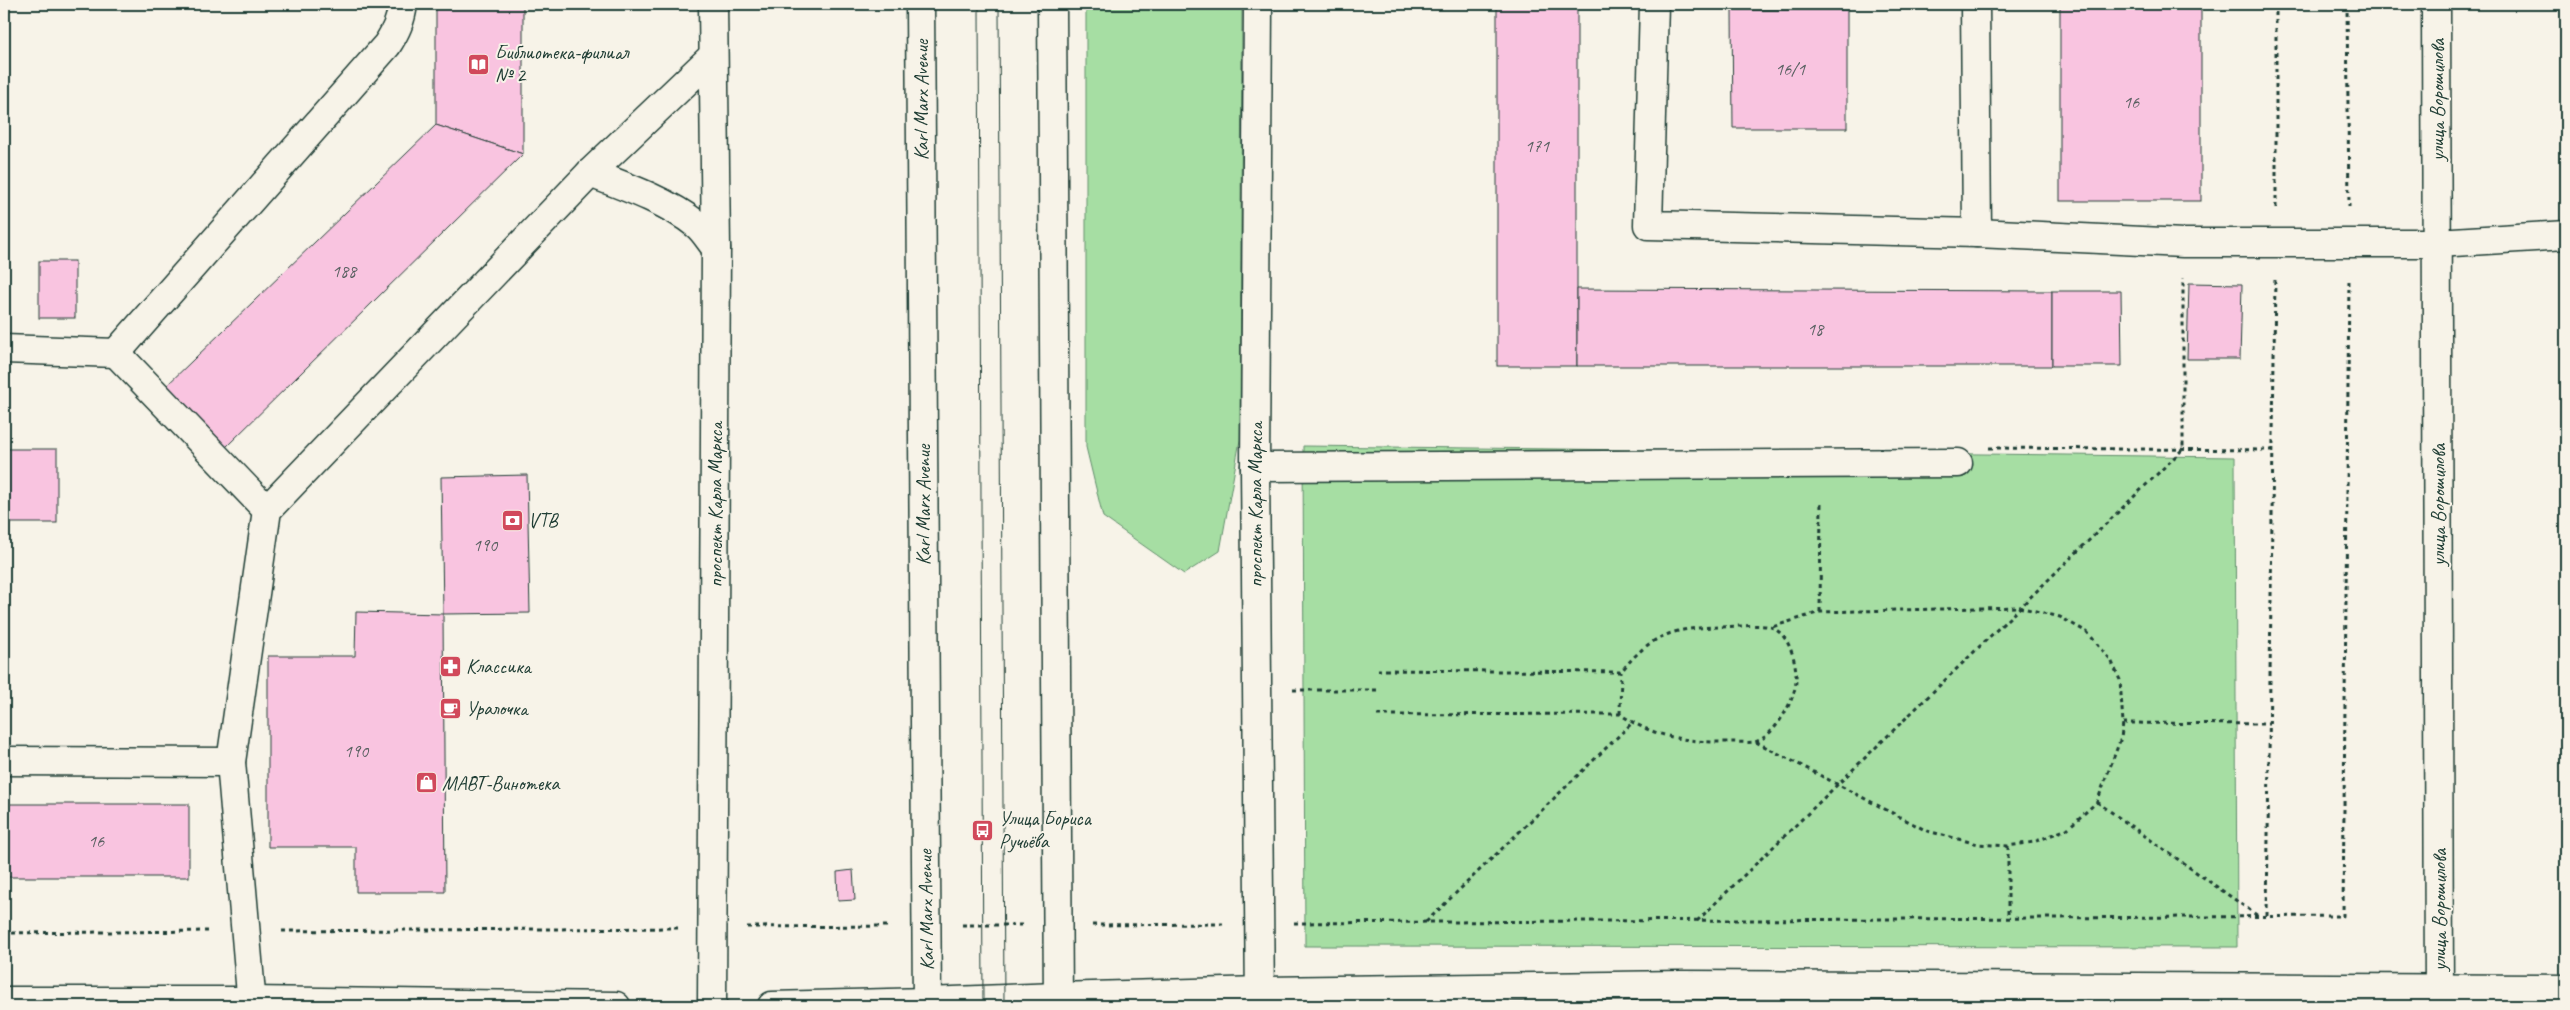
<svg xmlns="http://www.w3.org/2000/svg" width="2570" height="1010" font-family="Caveat,sans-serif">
<rect width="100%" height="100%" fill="#f7f3e8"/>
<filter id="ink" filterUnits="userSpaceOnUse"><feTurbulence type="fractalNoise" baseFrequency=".02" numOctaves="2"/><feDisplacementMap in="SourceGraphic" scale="10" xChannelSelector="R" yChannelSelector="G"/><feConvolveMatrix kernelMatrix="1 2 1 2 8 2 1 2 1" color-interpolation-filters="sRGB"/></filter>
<g filter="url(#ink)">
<!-- green -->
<g fill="#a6dea3" stroke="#628e6c">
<polygon points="1086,4 1242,4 1240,440 1220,551 1184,574 1103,517 1086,447"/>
<polygon points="1303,446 2235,457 2237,947 1305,946"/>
</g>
<!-- building -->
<g fill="#f9c4e0" stroke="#1f3d34">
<polygon points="436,4 523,4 523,154 436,125"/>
<rect x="1497" y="4" width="80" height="362"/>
<rect x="2060" y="4" width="141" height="197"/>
<polygon points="1732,10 1847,10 1847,128 1733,128"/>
<polygon points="436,125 523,154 224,449 163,389"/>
<rect x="39" y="261" width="36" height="57"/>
<polygon points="2189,283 2242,284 2240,359 2187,359"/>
<polygon points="1577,289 2052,291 2052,366 1577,366"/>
<polygon points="2052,291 2121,291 2122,366 2052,366"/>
<rect x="4" y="449" width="53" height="74"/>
<polygon points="527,475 530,613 443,614 441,477"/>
<polygon points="356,612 443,614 445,892 356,892 356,847 268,847 268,656 355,656"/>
<rect x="4" y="804" width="185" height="73"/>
<polygon points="853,870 855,900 838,901 837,872"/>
</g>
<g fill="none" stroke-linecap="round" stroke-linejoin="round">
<defs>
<g id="minor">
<polyline points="1258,4 1255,467 1260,1006"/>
<polyline points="1654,4 1648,225 1977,233 2183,243 2437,243 2566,235"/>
<polyline points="1975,4 1977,233"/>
<path d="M590 173C624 186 667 201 696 224 704 230 710 241 716 248"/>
<polyline points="4,349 116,353"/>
<polyline points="1255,467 1958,463"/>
<path d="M267 510 116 353 387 45C396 31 401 20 403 4"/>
<polyline points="4,761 231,762"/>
<polyline points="1058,997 1260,991 1682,985 2566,989"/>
<polyline points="4,1001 252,1001 616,1006"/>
<polyline points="252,1006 231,762 267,510 590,173 713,56"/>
<polyline points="712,1006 716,248 713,4"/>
<polyline points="772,1006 927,1002"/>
</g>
<g id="major">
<polyline points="920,4 927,1006"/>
<polyline points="1052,4 1058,1006"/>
<polyline points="2436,4 2439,1006"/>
<polyline points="927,1002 1058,997"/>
</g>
</defs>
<!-- minor casing -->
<use href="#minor" stroke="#1f3d34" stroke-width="31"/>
<!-- major casing -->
<use href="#major" stroke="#1f3d34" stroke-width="31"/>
<!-- path -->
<g stroke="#1f3d34" stroke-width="3" stroke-dasharray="4 4" stroke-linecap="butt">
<polyline points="2347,4 2349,207"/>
<polyline points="2276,208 2276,4"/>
<polyline points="1989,448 2273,450"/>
<polyline points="1820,612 1821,500"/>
<polyline points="1293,690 1377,690"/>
<polyline points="1620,714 1621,672"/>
<path d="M1377 715 1620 714C1653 738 1693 743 1732 742 1739 742 1749 743 1755 742 1775 736 1795 700 1796 681 1797 663 1790 636 1773 628 1765 623 1732 627 1720 627 1673 628 1651 634 1621 672L1378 670"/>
<polyline points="2123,723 2269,724"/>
<polyline points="1756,742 1927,831 1978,844 2008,846 2034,842 2067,829 2097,802 2121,738 2123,723 2120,680 2111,660 2087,632 2060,617 2019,607 1820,612 1772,627"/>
<polyline points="2097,802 2258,916"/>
<polyline points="2008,846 2008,918"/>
<polyline points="2267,916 2275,277"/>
<polyline points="1697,921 2183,449 2183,278"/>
<polyline points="1426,922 1632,723"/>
<polyline points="1294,923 2343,916 2349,278"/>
<polyline points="962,925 1023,925"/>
<polyline points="1092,925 1223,924"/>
<polyline points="747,927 891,926"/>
<polyline points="282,931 678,928"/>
<polyline points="4,933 211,931"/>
</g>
<!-- minor -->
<use href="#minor" stroke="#f7f3e8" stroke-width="28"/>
<!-- major -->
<use href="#major" stroke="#f7f3e8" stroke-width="28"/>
<!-- tram -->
<g stroke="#1f3d34" stroke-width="1">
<polyline points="979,4 983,1006"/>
<polyline points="999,4 1004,1006"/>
</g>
</g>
</g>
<!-- icons -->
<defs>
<symbol id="library-square" viewBox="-11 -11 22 22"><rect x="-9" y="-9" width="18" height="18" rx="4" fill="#d1495b" stroke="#f7f3e8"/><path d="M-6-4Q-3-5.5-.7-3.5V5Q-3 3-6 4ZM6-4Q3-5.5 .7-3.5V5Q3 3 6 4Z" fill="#fff"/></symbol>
<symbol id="bank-square" viewBox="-11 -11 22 22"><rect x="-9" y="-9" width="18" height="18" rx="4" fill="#d1495b" stroke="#f7f3e8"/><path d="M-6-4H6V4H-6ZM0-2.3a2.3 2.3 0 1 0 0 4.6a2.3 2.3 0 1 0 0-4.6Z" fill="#fff"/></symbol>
<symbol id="pharmacy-square" viewBox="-11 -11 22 22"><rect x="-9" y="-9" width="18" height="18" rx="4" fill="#d1495b" stroke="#f7f3e8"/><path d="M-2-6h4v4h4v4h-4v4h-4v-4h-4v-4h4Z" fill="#fff"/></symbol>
<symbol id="cafe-square" viewBox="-11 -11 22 22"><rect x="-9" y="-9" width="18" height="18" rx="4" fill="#d1495b" stroke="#f7f3e8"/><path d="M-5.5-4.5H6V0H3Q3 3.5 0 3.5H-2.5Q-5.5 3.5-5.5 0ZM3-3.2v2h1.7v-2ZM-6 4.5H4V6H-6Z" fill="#fff"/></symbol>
<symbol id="shop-square" viewBox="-11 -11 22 22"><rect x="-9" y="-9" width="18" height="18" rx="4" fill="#d1495b" stroke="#f7f3e8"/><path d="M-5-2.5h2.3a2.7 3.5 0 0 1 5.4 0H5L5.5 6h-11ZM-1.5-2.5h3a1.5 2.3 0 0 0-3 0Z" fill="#fff"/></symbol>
<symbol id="bus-square" viewBox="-11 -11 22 22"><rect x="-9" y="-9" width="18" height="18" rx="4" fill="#d1495b" stroke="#f7f3e8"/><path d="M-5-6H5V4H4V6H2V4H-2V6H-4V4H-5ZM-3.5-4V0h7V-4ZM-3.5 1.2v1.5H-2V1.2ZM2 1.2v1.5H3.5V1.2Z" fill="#fff"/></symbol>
</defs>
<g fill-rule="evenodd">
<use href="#library-square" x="466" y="52" width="25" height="25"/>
<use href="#bank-square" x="500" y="508" width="25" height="25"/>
<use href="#pharmacy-square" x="438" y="654" width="25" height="25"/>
<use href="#cafe-square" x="438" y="696" width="25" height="25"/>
<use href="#shop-square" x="414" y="770" width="25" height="25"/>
<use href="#bus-square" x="970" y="818" width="25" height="25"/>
</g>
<g text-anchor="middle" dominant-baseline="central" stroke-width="4" stroke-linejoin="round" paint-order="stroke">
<!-- number labels -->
<g font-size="18" fill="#565f5f">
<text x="1790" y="69">16/1</text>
<text x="2131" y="102">16</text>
<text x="1537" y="146">171</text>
<text x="344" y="271">188</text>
<text x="1815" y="329">18</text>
<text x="485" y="545">190</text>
<text x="356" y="751">190</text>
<text x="96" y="841">16</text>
</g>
<!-- poi labels -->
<g font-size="20" fill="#1f3d34" stroke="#f7f3e8" text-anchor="start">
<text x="495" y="52">Библиотека-филиал<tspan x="495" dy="23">№ 2</tspan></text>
<text x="528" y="520">VTB</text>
<text x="466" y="666">Классика</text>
<text x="466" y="708">Уралочка</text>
<text x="442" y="783">МАВТ-Винотека</text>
<text x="999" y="818">Улица Бориса<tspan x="999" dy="23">Ручьёва</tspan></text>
</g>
<!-- street labels -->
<g font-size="20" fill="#1f3d34" stroke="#f7f3e8">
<text transform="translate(921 100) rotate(-90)">Karl Marx Avenue</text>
<text transform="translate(2437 100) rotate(-90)">улица Ворошилова</text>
<text transform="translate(715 505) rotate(-90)">проспект Карла Маркса</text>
<text transform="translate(923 505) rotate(-90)">Karl Marx Avenue</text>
<text transform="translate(1255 505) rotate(-90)">проспект Карла Маркса</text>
<text transform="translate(2438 505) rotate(-90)">улица Ворошилова</text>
<text transform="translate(926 910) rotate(-91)">Karl Marx Avenue</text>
<text transform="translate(2439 910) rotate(-90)">улица Ворошилова</text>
</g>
</g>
<!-- margin -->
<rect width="2570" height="1010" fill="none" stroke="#f7f3e8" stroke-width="20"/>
<rect x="10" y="10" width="2550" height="990" fill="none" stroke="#1f3d34" stroke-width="2" filter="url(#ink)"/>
</svg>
